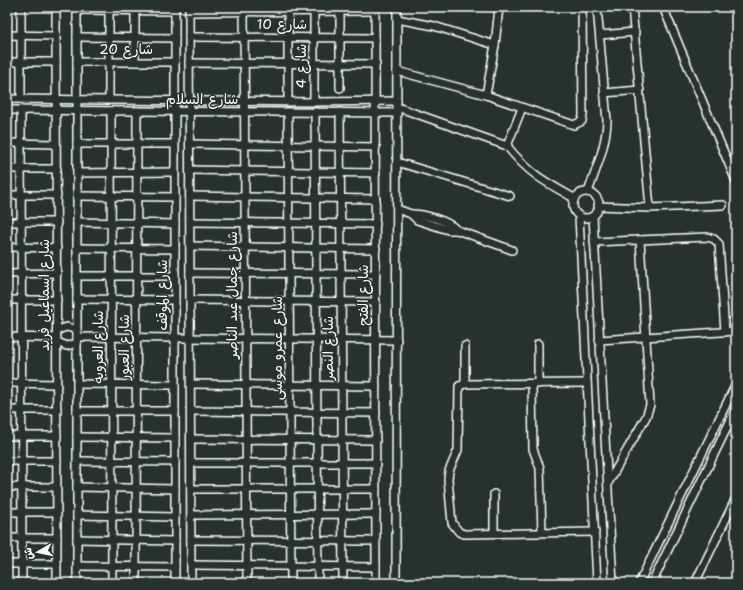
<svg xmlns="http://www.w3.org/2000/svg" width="743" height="590" font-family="'Shantell Sans','Playpen Sans Arabic',sans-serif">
<rect width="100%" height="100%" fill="#26332d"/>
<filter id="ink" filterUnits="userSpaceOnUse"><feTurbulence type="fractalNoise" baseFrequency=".025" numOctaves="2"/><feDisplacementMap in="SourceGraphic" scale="8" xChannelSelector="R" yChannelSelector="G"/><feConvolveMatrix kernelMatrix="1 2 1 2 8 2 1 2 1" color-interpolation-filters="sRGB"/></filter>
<g filter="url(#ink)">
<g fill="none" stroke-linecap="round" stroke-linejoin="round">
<defs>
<g id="minor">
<polyline points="21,7 21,99"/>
<polyline points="56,7 57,583"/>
<polyline points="175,7 175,583"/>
<polyline points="189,7 191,583"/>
<polyline points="244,7 247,583"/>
<polyline points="375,7 376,583"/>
<polyline points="632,7 650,208"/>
<polyline points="663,7 736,181"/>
<polyline points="340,8 340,88"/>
<polyline points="77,10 175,11"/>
<polyline points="189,12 375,11"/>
<polyline points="397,19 434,26 495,45"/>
<polyline points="7,35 56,36"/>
<polyline points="600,35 635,32"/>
<polyline points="77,37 175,38"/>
<polyline points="189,37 375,38"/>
<polyline points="7,62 56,62"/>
<polyline points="77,62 175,62"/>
<polyline points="135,62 135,7"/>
<polyline points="189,63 376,64"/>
<polyline points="397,71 486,95 574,125 582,121 583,115 582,7"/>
<polyline points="604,93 640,90"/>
<polyline points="486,95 495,45 499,7"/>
<polyline points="7,99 314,102 397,101"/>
<polyline points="109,100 109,7"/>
<polyline points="288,102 288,7"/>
<polyline points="314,102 314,8"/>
<path d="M397 107 507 146C528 173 545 182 574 198"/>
<polyline points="7,110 397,113"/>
<polyline points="21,110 22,583"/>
<polyline points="111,111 112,583"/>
<polyline points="288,112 291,583"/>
<polyline points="315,112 318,583"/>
<polyline points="340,112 343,583"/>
<polyline points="7,143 56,144"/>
<polyline points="77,144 174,144"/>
<polyline points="190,144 376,147"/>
<polyline points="507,146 522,108"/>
<polyline points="397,162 510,196"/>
<polyline points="7,169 57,169"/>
<polyline points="190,170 376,173"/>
<polyline points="77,173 174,172"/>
<path d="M588 192C596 169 606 146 607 121L597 7"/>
<circle cx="586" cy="205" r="13"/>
<polyline points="7,195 57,195"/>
<polyline points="77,196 175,197"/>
<polyline points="190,196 376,199"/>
<polyline points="598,206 650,208 723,205"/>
<polyline points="397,209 411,214 417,220 448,230 457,230 512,250"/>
<path d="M411 214C424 214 447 220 457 230"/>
<polyline points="579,216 597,583"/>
<polyline points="593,216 613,583"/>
<polyline points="7,222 57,222"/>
<polyline points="77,222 175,224"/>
<polyline points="190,222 376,224"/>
<polyline points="594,242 707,237 714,239 719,244 725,332"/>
<polyline points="190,246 376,249"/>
<polyline points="7,247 57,248"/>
<polyline points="77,248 175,249"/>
<polyline points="190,273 376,274"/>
<polyline points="7,274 57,273"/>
<polyline points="77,276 175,276"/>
<polyline points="77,299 175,300"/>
<polyline points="7,300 57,300"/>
<polyline points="190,300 376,302"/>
<polyline points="57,330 67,327 77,330"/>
<polyline points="7,337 57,338"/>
<polyline points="77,337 397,340"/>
<polyline points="599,340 736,331"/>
<polyline points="57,342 67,346 77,343"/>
<polyline points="7,383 57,384"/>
<polyline points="587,383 465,384 459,386 458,450 449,471 448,479 452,523 459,532 464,534 595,532"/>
<polyline points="77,384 175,385"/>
<polyline points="191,384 376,386"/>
<polyline points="465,384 465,346"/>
<polyline points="532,384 533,449 540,468 542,532"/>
<polyline points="538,384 538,344"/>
<polyline points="7,410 57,410"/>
<polyline points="77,411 175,411"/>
<polyline points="191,411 376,413"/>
<polyline points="7,436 57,436"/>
<polyline points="77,437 175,438"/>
<polyline points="191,439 376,440"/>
<polyline points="7,461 57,461"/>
<polyline points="77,461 175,462"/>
<polyline points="191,463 376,463"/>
<polyline points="608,483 646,417 650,405 640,240"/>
<polyline points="7,487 57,487"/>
<polyline points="77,487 175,489"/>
<polyline points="191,489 376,489"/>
<polyline points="494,494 494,533"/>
<polyline points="7,512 57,512"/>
<polyline points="77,515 175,517"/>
<polyline points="191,515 376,514"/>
<polyline points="7,538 57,538"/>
<polyline points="77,539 175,541"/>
<polyline points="191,540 376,541"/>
<polyline points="7,564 57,564"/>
<polyline points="191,565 376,567"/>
<polyline points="77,566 175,567"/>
<polyline points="77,583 77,7"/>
<polyline points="136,583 137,111"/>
<polyline points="396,583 397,7"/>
<polyline points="639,583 736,384"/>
<polyline points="652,583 736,409"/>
<polyline points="695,583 736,498"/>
</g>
</defs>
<!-- minor casing -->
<use href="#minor" stroke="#fff" stroke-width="10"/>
<!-- minor -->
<use href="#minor" stroke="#26332d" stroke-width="7"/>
</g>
</g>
<g text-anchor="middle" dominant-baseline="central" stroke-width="3" stroke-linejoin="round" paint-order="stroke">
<!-- street labels -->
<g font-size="14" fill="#fff" stroke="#26332d">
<text x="282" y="24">شارع 10</text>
<text x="126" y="49">شارع 20</text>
<text transform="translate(301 66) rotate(-90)">شارع 4</text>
<text x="202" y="99">شارع السلام</text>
<text transform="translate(44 295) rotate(-90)">شارع اسماعيل فريد</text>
<text transform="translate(162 295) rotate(-90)">شارع الموقف</text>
<text transform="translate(232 295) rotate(-90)">شارع جمال عبد الناصر</text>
<text transform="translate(363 295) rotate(-90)">شارع الفتح</text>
<text transform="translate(98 347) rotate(-90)">شارع العروبه</text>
<text transform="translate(124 347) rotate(-90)">شارع العبور</text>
<text transform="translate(277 348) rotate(-90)">شارع عمرو موسى</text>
<text transform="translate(328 348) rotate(-90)">شارع النصر</text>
</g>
</g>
<!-- margin -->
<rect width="743" height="590" fill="none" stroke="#26332d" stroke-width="24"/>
<rect x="12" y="12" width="719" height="566" fill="none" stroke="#fff" stroke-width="1.5" filter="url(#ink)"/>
<!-- north arrow -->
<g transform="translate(38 552) rotate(261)" stroke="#26332d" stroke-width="3" paint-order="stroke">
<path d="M0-3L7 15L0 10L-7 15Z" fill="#ffffff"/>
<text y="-6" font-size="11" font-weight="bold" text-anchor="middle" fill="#ffffff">ش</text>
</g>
</svg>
